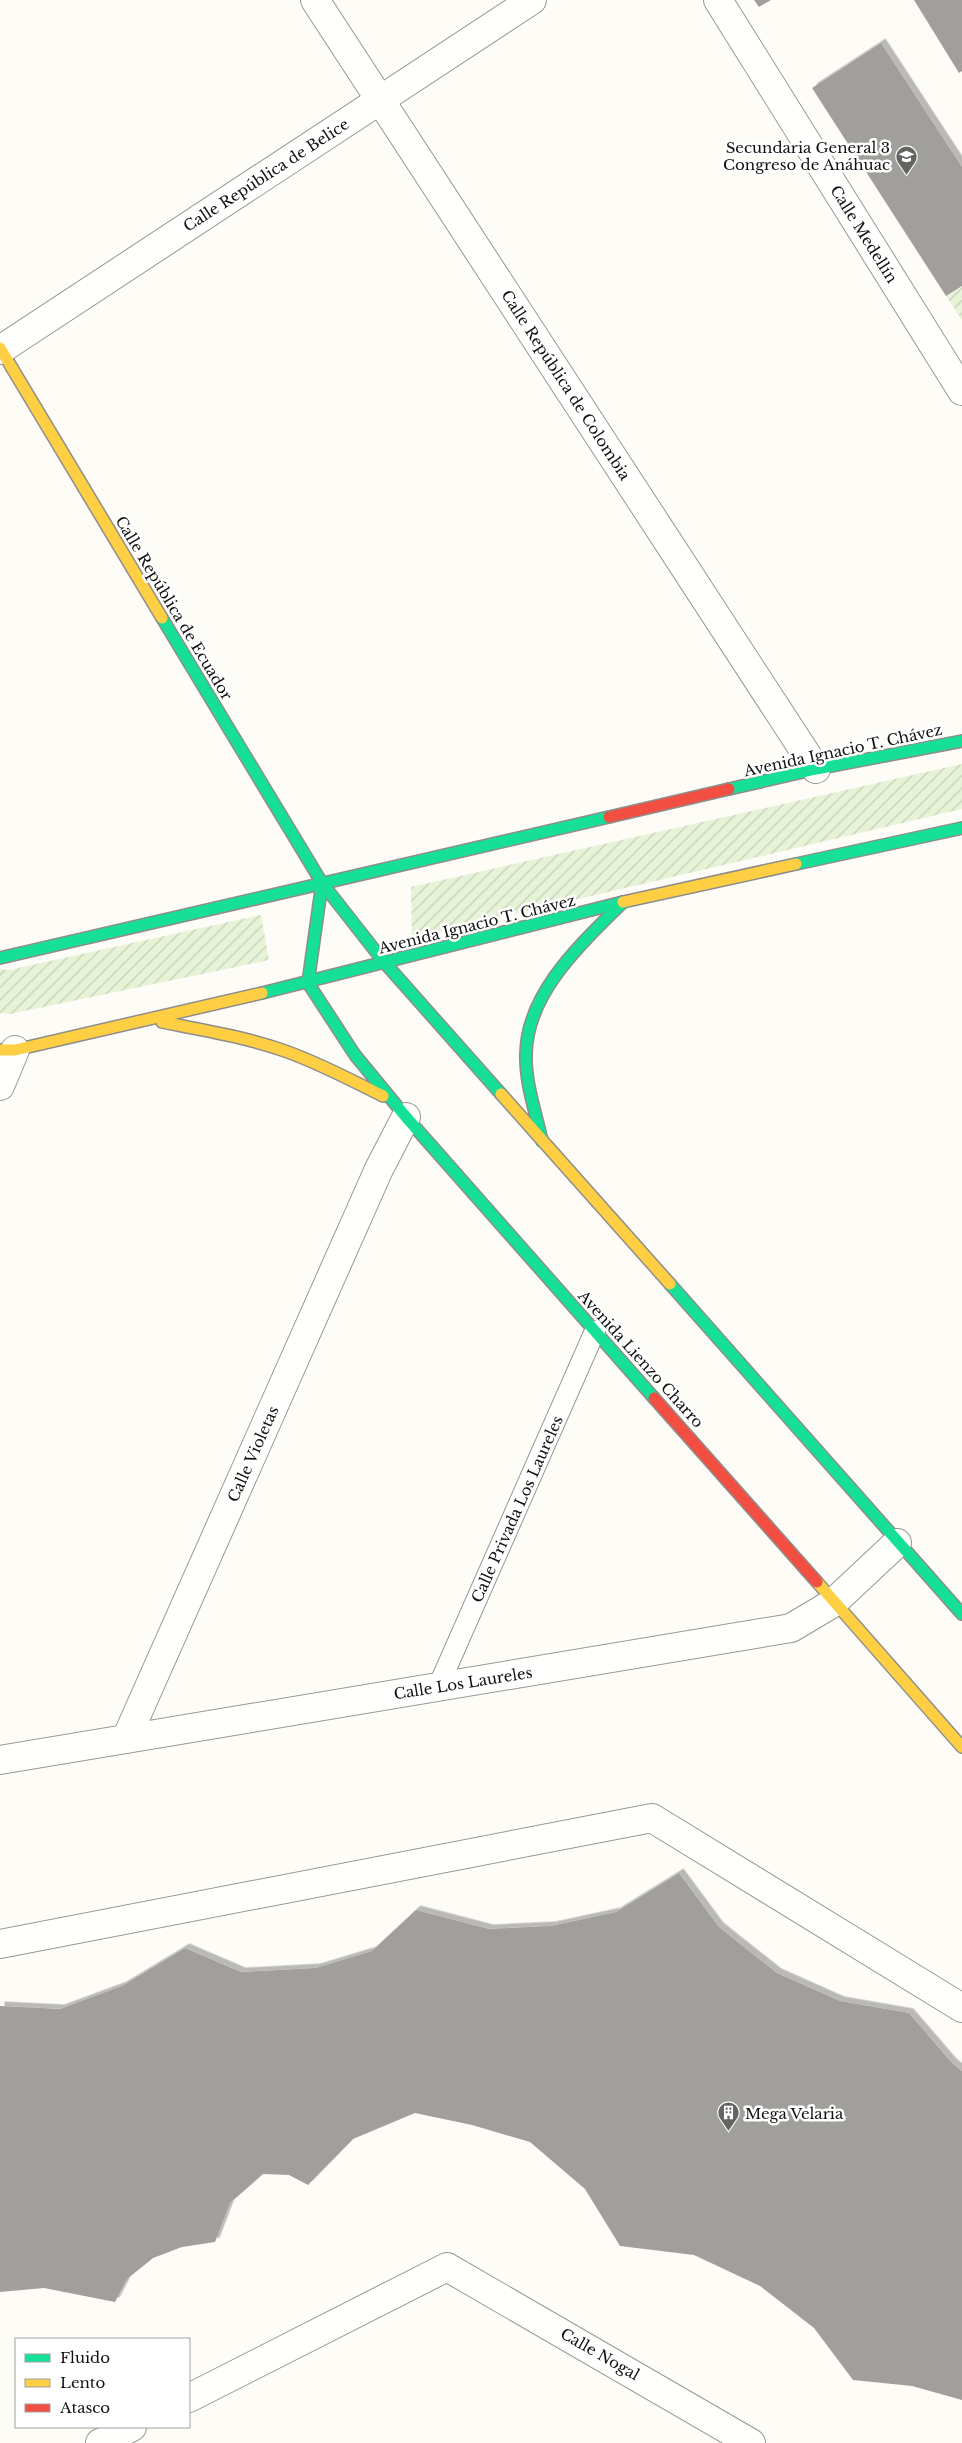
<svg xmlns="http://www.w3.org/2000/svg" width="962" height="2443" font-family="'Libre Baskerville',serif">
<defs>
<pattern id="garden-furrows" width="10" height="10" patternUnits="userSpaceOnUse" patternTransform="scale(1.25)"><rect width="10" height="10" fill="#e7f3d7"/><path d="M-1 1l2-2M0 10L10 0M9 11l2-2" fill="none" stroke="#c5cfb8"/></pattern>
<filter id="shadow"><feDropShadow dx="4.5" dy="-4.5" stdDeviation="0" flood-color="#0004"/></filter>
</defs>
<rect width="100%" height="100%" fill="#fdfcf7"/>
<!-- garden -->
<g fill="url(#garden-furrows)">
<polygon points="962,287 962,320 946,296"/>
<polygon points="962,764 962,809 412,938 411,887"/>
<polygon points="261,915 269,960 10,1014 0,1013 0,969 9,970"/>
</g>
<!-- building -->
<g fill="#a19f9c" filter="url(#shadow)">
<polygon points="754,0 771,0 759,7"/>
<polygon points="914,0 962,0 962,71 959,73"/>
<polygon points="881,43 962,167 962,286 946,296 812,88"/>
<polygon points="679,1873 719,1927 777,1973 840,2001 909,2013 952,2063 962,2071 962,2400 912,2386 853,2380 814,2328 760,2286 694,2255 620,2246 585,2189 530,2142 472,2125 415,2113 353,2139 308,2185 289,2175 263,2174 230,2203 215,2242 182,2247 153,2258 127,2279 115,2302 44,2288 0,2292 0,2006 60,2009 122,1986 185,1948 241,1972 316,1968 372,1951 416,1910 489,1929 551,1926 616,1912"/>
</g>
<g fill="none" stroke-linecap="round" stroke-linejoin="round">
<defs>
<polyline id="lane" points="438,1687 595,1331"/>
<g id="street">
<polyline points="315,0 816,769"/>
<polyline points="718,0 962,391"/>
<polyline points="0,350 532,0"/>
<polyline points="0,1086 15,1050"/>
<polyline points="126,1739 379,1169 406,1117"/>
<polyline points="0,1760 791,1628 833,1603 897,1543"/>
<polyline points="0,1944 652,1818 962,2008"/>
<polyline points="189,2398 447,2267 751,2443"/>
<polyline points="100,2443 132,2427"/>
</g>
<g id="fast">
<polyline points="162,618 322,883 384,962 501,1094"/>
<polyline points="729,789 816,769 962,741"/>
<polyline points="796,864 962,828"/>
<polyline points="322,883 308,983 355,1055 406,1117 654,1398"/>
<polyline points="0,958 609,817"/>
<polyline points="262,993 623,902"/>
<path d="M542 1141C536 1113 525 1083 526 1054 527 992 582 943 623 902"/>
<polyline points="670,1284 962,1614"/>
</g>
<g id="slow">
<polyline points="0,348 162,618"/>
<polyline points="623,902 796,864"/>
<path d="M162 1022C203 1030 245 1037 285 1051 319 1063 351 1080 383 1096"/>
<polyline points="0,1050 15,1050 262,993"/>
<polyline points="501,1094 670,1284"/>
<polyline points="817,1582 962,1747"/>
</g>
<g id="jam">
<polyline points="609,817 729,789"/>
<polyline points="654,1398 817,1582"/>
</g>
</defs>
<!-- lane casing -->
<use href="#lane" stroke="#979795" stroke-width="22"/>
<!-- street casing -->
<use href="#street" stroke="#979795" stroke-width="30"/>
<!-- fast casing -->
<use href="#fast" stroke="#8e8d8b" stroke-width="14"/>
<!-- slow casing -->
<use href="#slow" stroke="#8e8d8b" stroke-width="14"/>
<!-- jam casing -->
<use href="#jam" stroke="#8e8d8b" stroke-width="14"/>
<!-- lane -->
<use href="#lane" stroke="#fffffe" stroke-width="20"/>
<!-- street -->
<use href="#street" stroke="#fffffe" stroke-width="28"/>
<!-- fast -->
<use href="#fast" stroke="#16e098" stroke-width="11"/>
<!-- slow -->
<use href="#slow" stroke="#ffcf43" stroke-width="11"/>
<!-- jam -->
<use href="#jam" stroke="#f24e42" stroke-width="11"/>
</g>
<!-- icons -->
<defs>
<symbol id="school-pin" viewBox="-11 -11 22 30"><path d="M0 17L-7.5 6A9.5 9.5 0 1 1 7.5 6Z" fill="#646362" stroke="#fff"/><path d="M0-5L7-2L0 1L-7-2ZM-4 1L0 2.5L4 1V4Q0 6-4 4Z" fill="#fff"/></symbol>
<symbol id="building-pin" viewBox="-11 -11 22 30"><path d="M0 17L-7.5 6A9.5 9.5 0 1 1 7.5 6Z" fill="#646362" stroke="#fff"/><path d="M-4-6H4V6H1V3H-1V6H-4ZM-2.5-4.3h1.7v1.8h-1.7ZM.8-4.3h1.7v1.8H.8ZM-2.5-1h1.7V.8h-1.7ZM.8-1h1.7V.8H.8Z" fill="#fff"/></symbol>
</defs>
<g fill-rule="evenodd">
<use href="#school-pin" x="894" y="144" width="25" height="34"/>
<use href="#building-pin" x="716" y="2100" width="25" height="34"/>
</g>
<g text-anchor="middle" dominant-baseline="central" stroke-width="5" stroke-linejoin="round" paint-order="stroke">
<!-- poi labels -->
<g font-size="15" fill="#111" stroke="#fff" text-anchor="end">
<text x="890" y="147">Secundaria General 3<tspan x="890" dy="17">Congreso de Anáhuac</tspan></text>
<text x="745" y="2113" text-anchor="start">Mega Velaria</text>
</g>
<!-- street labels -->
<g font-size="15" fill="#111" stroke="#fff">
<text transform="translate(266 175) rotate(-33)">Calle República de Belice</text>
<text transform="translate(864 234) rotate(58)">Calle Medellín</text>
<text transform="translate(566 385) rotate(57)">Calle República de Colombia</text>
<text transform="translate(174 608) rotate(59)">Calle República de Ecuador</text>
<text transform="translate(843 750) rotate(-12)">Avenida Ignacio T. Chávez</text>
<text transform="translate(477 924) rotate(-14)">Avenida Ignacio T. Chávez</text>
<text transform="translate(641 1359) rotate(48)">Avenida Lienzo Charro</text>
<text transform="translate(253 1454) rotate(-66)">Calle Violetas</text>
<text transform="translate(517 1509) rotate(-66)">Calle Privada Los Laureles</text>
<text transform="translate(463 1683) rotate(-9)">Calle Los Laureles</text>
<text transform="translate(600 2354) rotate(30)">Calle Nogal</text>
</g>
</g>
<!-- legend -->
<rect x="15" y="2338" width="175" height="90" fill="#ffffff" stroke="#a0a0a0"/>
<rect x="25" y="2354" width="25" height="8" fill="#16e098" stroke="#a0a0a0"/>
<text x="60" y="2363" font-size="15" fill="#111111">Fluido</text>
<rect x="25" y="2379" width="25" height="8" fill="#ffcf43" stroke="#a0a0a0"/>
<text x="60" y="2388" font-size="15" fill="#111111">Lento</text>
<rect x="25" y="2404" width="25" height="8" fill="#f24e42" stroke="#a0a0a0"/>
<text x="60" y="2413" font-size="15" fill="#111111">Atasco</text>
</svg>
